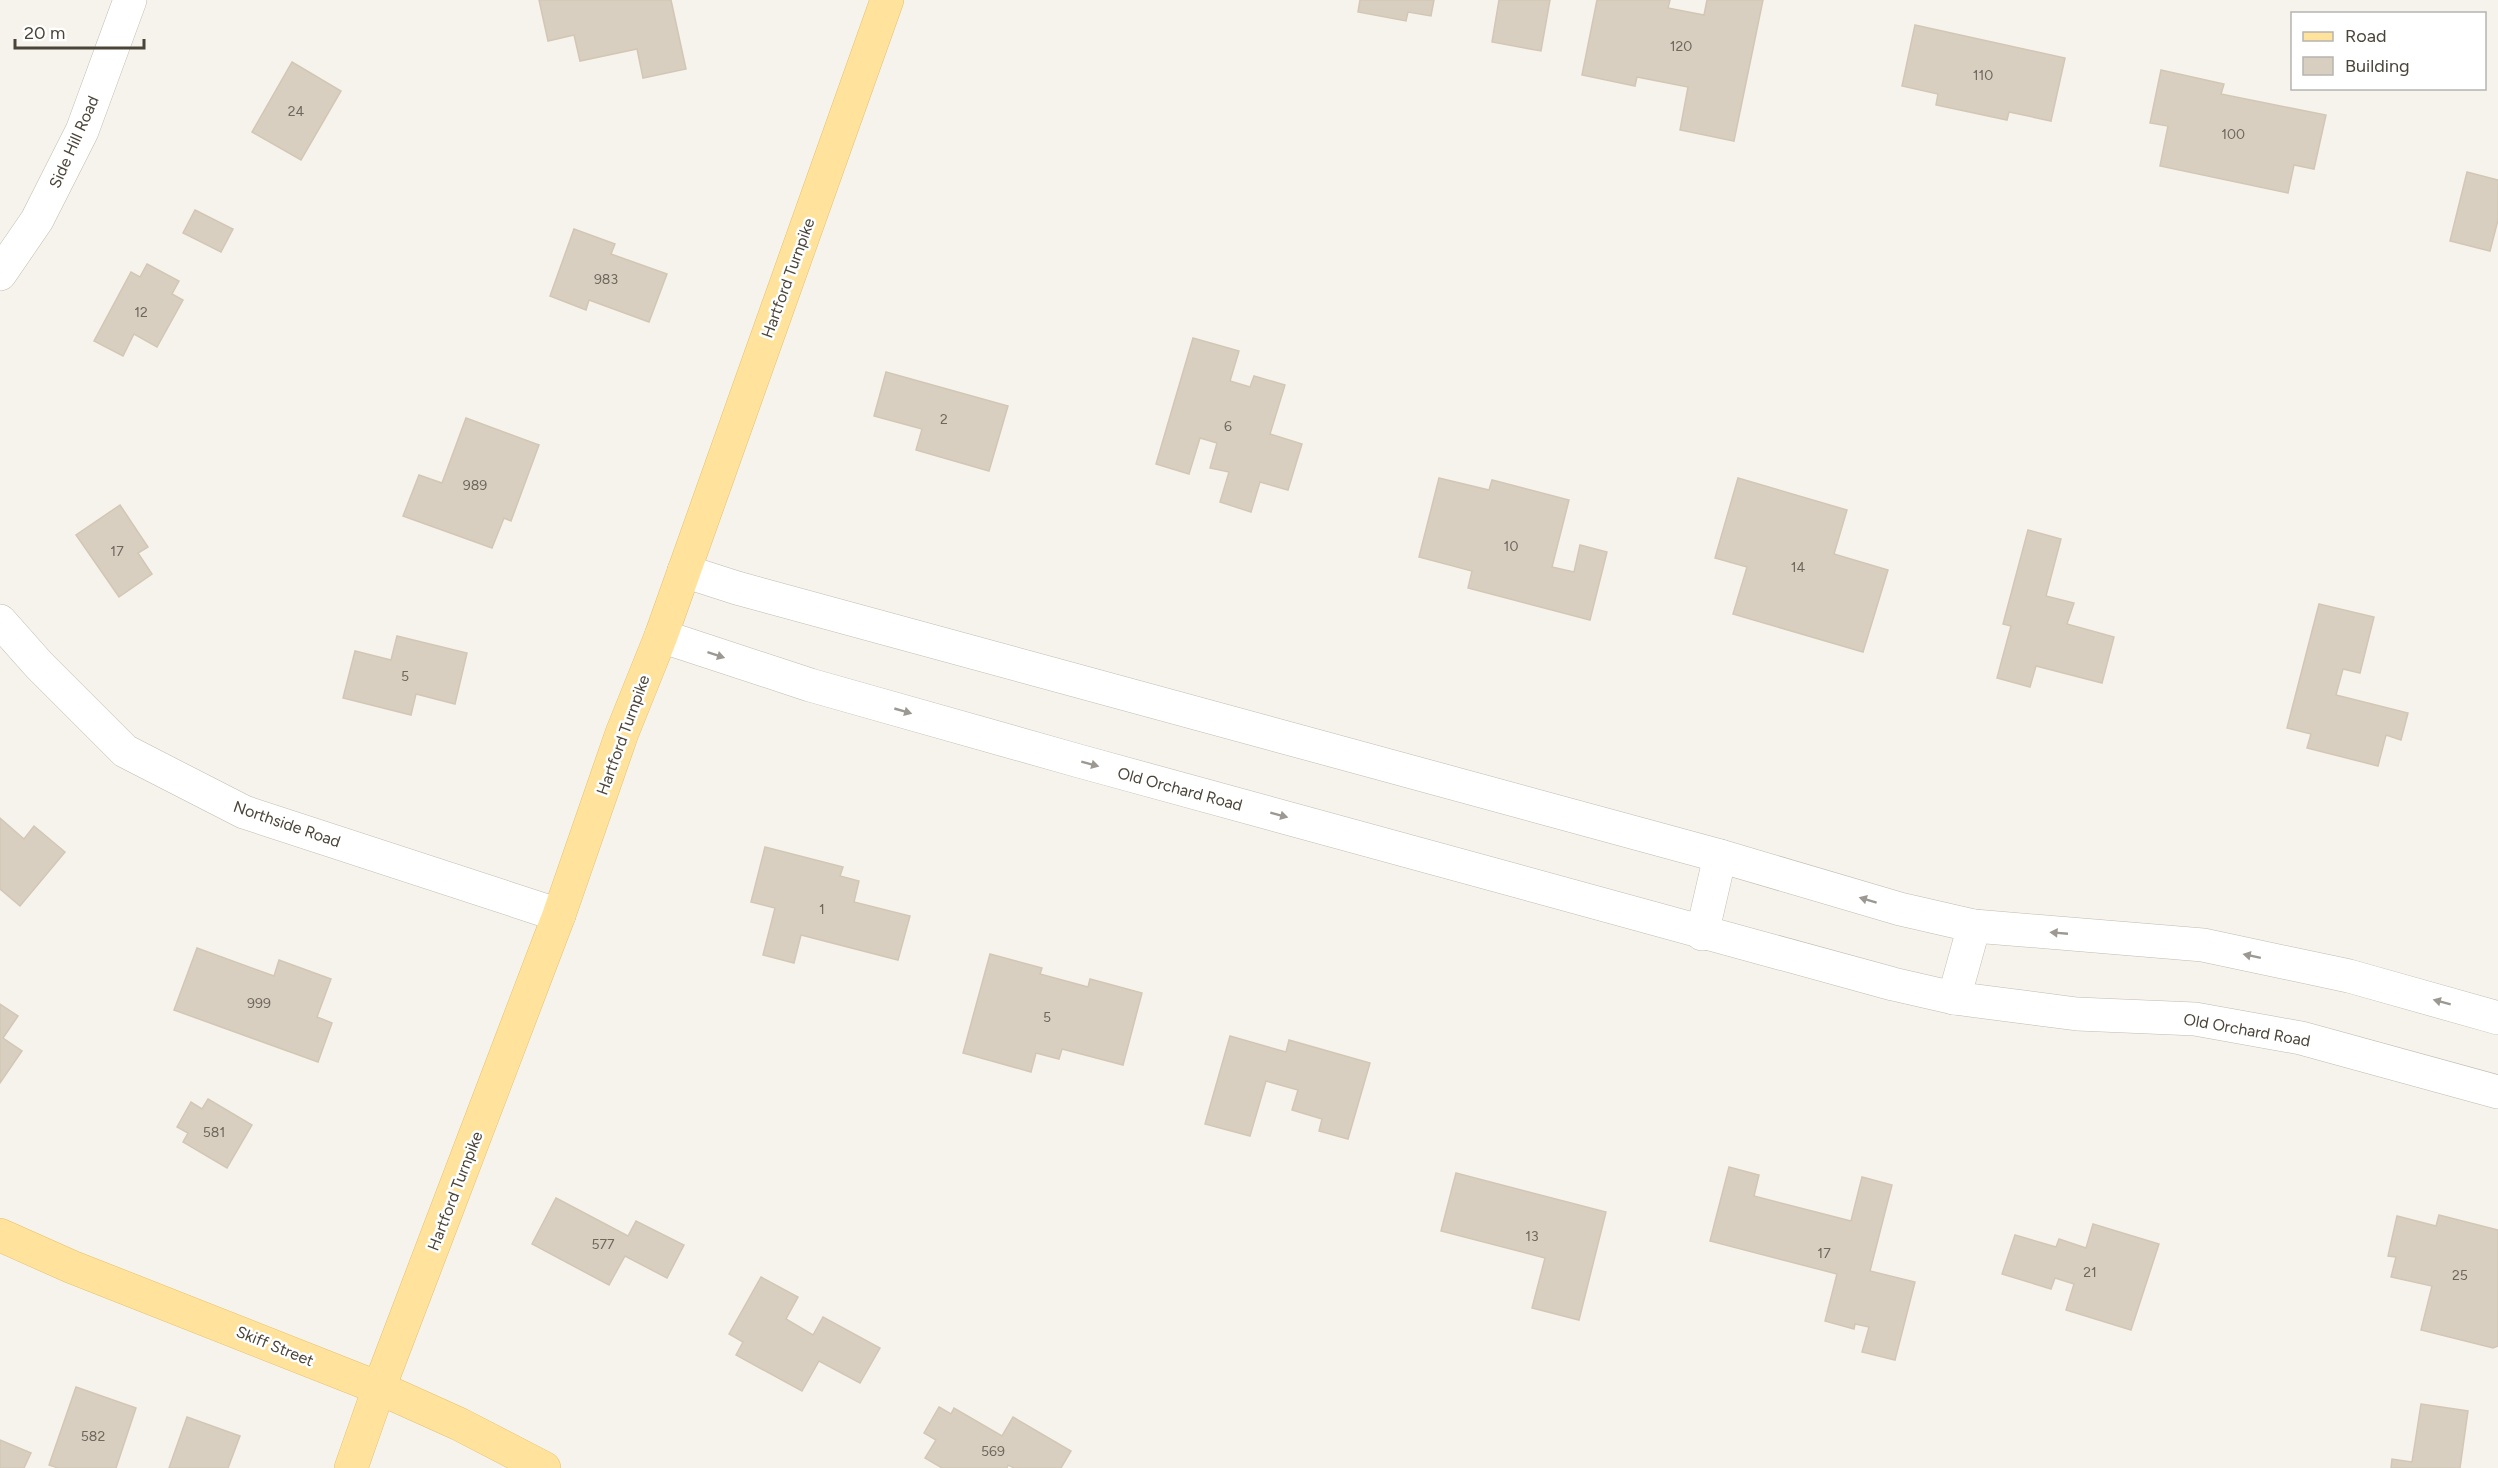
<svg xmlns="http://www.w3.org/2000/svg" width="2498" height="1468" font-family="Figtree,sans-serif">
<rect width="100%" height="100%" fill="#f6f3ec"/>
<!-- building -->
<g fill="#d8cfc1" stroke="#d3c7b4" stroke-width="1.5">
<polygon points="539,0 671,0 686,69 643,78 637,49 580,61 574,35 548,41"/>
<polygon points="1360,0 1434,0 1431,16 1408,12 1406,21 1358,12"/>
<polygon points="1499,0 1550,0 1541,51 1492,42"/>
<polygon points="1597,0 1670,0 1668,8 1704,15 1707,0 1763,0 1734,141 1680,130 1688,87 1637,77 1635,86 1582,75"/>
<polygon points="1915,25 2065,58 2051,121 2009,112 2007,120 1936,105 1938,94 1902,86"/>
<polygon points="292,62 341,91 301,160 252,132"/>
<polygon points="2161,70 2224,84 2221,94 2326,115 2314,169 2294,165 2288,193 2160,166 2168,126 2150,123"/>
<polygon points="2467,172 2498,180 2498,220 2490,251 2450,241"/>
<polygon points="195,210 233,229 221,252 183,233"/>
<polygon points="574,229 615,244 611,254 667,274 649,322 589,300 586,310 550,296"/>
<polygon points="147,264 179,281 172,294 183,300 157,347 134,334 123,356 94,341 131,272 140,277"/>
<polygon points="1193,338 1239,351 1230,381 1250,387 1254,376 1285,385 1270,434 1302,444 1288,490 1260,482 1251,512 1220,502 1229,472 1210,468 1217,443 1200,438 1189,474 1156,464"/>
<polygon points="886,372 1008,406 989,471 916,450 922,429 874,416"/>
<polygon points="466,418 539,445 511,521 504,518 492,548 403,516 419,475 442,483"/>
<polygon points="1439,478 1489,490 1492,480 1569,500 1552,567 1574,572 1580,545 1607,552 1590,620 1468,588 1472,571 1419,557"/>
<polygon points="1738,478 1847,510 1834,554 1888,570 1863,652 1733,614 1747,567 1715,558"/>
<polygon points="120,505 148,547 138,553 152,574 119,597 76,535"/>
<polygon points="2028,530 2061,539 2046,596 2074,603 2067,624 2114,637 2102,683 2036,666 2030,687 1997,678 2011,626 2003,624"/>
<polygon points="2319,604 2374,617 2360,673 2343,669 2336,695 2408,713 2401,740 2386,735 2378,766 2307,748 2311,734 2287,728"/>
<polygon points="397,636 467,653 455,704 416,694 411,715 343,698 355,651 391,660"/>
<polygon points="0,818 24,839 34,826 65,852 20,906 0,889"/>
<polygon points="765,847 843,867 840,876 859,881 854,902 910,916 898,960 801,935 794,963 763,955 775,908 751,902"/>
<polygon points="197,948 274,976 279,960 331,979 317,1017 332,1023 318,1062 174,1010"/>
<polygon points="990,954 1042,968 1040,974 1088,987 1090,979 1142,993 1123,1065 1062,1049 1059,1059 1036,1053 1031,1072 963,1053"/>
<polygon points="0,1004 18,1016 3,1038 22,1051 0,1083"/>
<polygon points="1230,1036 1286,1052 1289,1040 1370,1063 1348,1139 1319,1131 1322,1119 1292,1110 1298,1090 1266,1081 1250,1136 1205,1124"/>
<polygon points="208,1099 252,1125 227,1168 183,1142 188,1133 177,1127 191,1102 202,1109"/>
<polygon points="1729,1167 1759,1175 1754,1196 1851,1221 1862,1177 1892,1185 1870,1271 1915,1282 1895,1360 1862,1352 1869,1327 1855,1324 1854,1329 1825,1321 1837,1274 1710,1241"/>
<polygon points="1456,1173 1606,1212 1579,1320 1532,1308 1545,1258 1441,1231"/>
<polygon points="556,1198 628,1236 636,1221 684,1245 667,1278 625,1256 609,1285 532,1244"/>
<polygon points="2439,1215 2498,1230 2498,1346 2493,1348 2421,1330 2432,1286 2391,1277 2396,1257 2388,1256 2397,1216 2436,1226"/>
<polygon points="2093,1224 2159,1244 2131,1330 2066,1310 2074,1284 2055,1278 2051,1289 2002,1274 2015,1235 2056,1247 2059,1239 2086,1248"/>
<polygon points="761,1277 798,1297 786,1319 813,1335 823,1317 880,1348 860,1383 819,1361 802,1391 736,1355 743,1342 729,1334"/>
<polygon points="76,1387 136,1408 116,1468 58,1468 49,1465"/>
<polygon points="2421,1404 2468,1411 2460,1468 2391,1468 2392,1459 2412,1462"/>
<polygon points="939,1407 951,1414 954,1408 1002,1436 1013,1417 1071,1451 1061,1468 1014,1468 1008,1465 1007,1468 942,1468 925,1458 936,1440 924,1433"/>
<polygon points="187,1417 240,1436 228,1468 169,1468"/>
<polygon points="0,1440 31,1453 24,1468 0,1468"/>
</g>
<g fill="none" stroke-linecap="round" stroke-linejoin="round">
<defs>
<g id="minor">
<polyline points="0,274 37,220 82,131 130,0"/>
<polyline points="684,571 737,588 1720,856 1900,909 1974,926 2203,945 2349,976 2498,1018"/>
<polyline points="0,621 39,665 125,751 244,812 559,915"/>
<polyline points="661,636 810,685 1079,761 1893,984 1954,998 2077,1014 2195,1019 2301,1038 2498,1092"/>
<polyline points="1702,934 1720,856"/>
<polyline points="1954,998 1974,926"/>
</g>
<g id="major">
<polyline points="0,1235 72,1267 379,1388 459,1424 544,1468"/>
<polyline points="351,1468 379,1388 559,915 622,733 661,636 887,0"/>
</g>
</defs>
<!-- minor casing -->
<use href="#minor" stroke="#c2bbae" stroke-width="34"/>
<!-- major casing -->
<use href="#major" stroke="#e6c16a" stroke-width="34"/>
<!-- minor -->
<use href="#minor" stroke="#fff" stroke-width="33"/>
<!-- major -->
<use href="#major" stroke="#ffe39c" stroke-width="33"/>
</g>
<!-- one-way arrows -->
<defs><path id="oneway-solid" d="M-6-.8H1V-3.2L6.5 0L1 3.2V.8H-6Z" transform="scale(1.5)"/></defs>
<g fill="#9c9892">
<use href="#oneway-solid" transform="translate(716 655) rotate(18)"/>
<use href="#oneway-solid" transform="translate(903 711) rotate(16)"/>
<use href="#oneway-solid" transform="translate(1090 764) rotate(15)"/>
<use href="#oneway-solid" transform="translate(1279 815) rotate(15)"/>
<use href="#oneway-solid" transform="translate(1868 900) rotate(-163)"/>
<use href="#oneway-solid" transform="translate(2059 933) rotate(-175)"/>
<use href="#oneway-solid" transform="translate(2252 956) rotate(-168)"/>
<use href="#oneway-solid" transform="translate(2442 1002) rotate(-165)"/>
</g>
<g text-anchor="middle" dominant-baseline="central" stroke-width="5" stroke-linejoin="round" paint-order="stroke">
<!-- number labels -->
<g font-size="14" fill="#6e675b">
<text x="1681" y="46">120</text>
<text x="1983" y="75">110</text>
<text x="296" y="111">24</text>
<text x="2233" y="134">100</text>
<text x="606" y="279">983</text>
<text x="141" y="312">12</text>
<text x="944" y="419">2</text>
<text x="1228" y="426">6</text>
<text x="475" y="485">989</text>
<text x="1511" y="546">10</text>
<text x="117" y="551">17</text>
<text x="1798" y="567">14</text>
<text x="405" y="676">5</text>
<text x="822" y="909">1</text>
<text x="259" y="1003">999</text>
<text x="1047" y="1017">5</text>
<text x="214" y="1132">581</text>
<text x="1532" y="1236">13</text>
<text x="603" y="1244">577</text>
<text x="1824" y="1253">17</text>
<text x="2090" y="1272">21</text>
<text x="2460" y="1275">25</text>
<text x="93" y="1436">582</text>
<text x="993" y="1451">569</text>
</g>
<!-- street labels -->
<g font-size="16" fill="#4b4439" stroke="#fff">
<text transform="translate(74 142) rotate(-66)">Side Hill Road</text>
<text transform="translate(788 278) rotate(-70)">Hartford Turnpike</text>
<text transform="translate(623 735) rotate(-70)">Hartford Turnpike</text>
<text transform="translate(1180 789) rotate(15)">Old Orchard Road</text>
<text transform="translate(287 824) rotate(19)">Northside Road</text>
<text transform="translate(2247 1030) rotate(10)">Old Orchard Road</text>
<text transform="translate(455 1191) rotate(-69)">Hartford Turnpike</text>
<text transform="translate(275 1346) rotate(22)">Skiff Street</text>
</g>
</g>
<!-- legend -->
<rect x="2291" y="12" width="195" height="78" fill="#ffffff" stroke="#b7b4b0" stroke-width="1.5"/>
<rect x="2303" y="32" width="30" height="9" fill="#ffe39c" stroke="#b7b4b0" stroke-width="1.5"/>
<text x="2345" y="42" font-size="18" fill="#4b4439">Road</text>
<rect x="2303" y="57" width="30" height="18" fill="#d8cfc1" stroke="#b7b4b0" stroke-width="1.5"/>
<text x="2345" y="72" font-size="18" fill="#4b4439">Building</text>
<!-- scale -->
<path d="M15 39v9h129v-9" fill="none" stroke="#4b4439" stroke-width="3"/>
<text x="24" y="39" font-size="18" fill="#4b4439" stroke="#ffffff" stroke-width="4.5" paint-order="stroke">20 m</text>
</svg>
